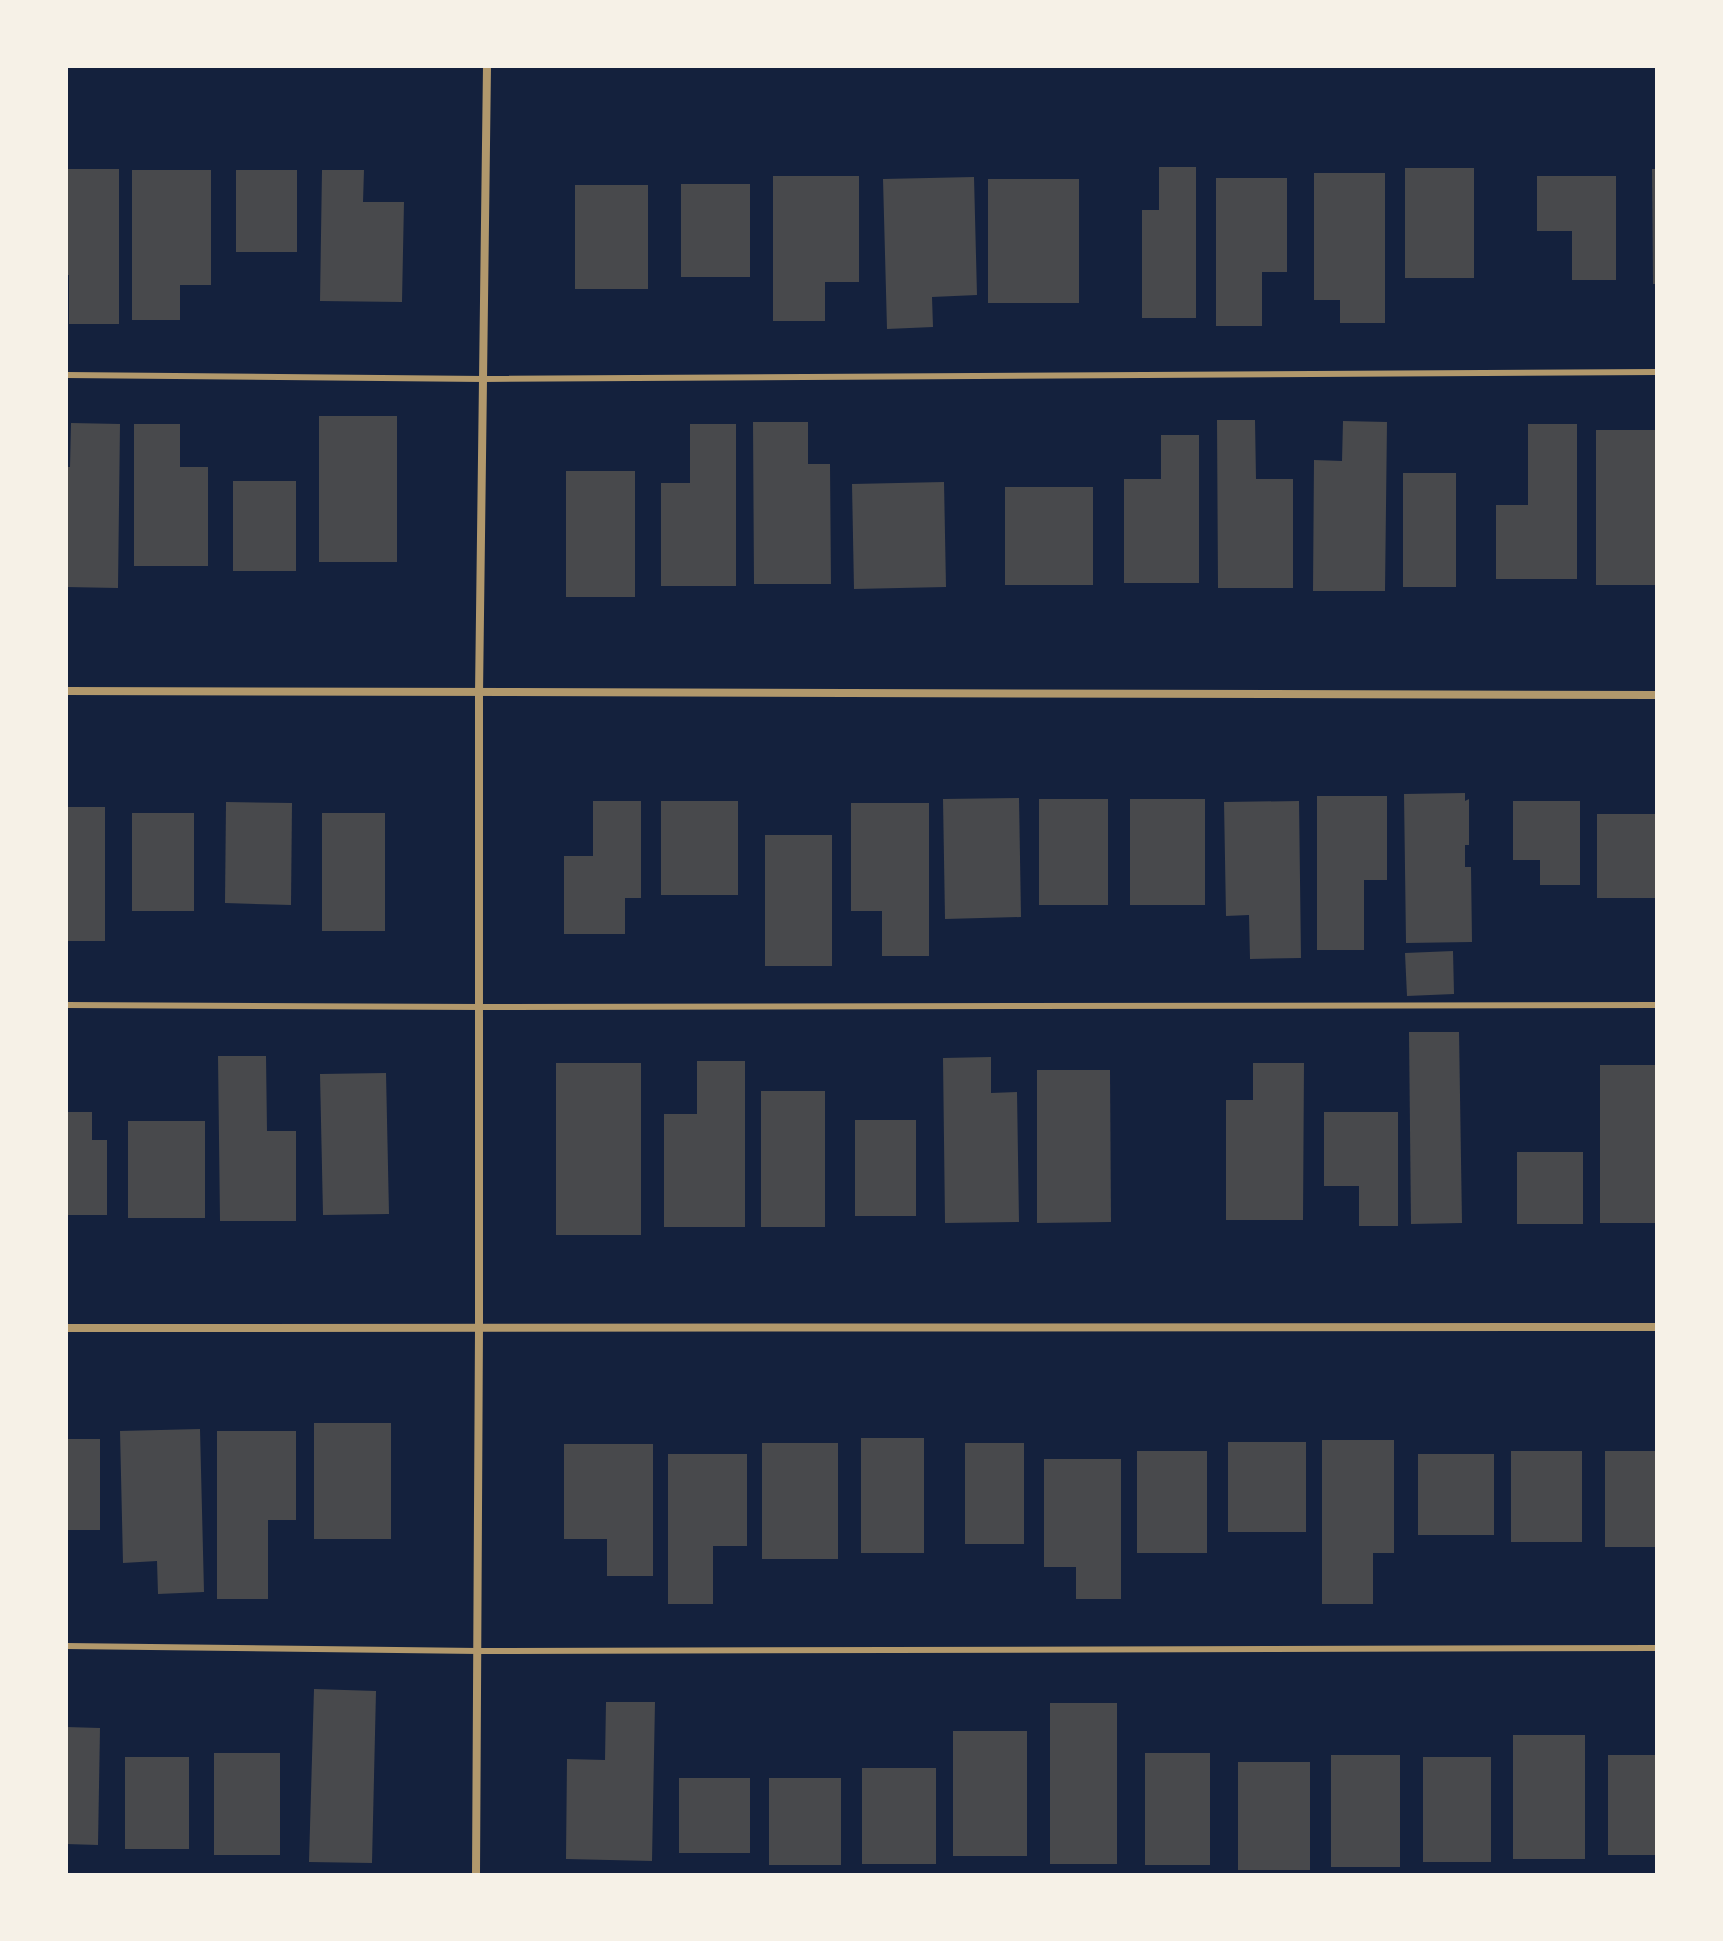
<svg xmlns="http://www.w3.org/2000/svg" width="1723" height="1941" font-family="'Nunito Sans',sans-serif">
<rect width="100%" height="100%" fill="#14213d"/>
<!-- building -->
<g fill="#48494c">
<polygon points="1159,167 1196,167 1196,318 1142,318 1142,210 1159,210"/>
<rect x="1405" y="168" width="69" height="110"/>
<polygon points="66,169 119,169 119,324 69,324 69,275 66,275"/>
<polygon points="1652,169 1657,169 1657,284 1653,284"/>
<polygon points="132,170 211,170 211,285 180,285 180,320 132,320"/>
<rect x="236" y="170" width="61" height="82"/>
<polygon points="322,170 364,170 363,202 404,202 402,302 320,301"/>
<polygon points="1314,173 1385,173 1385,323 1340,323 1340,300 1314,300"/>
<polygon points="773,176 859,176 859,282 825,282 825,321 773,321"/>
<polygon points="1537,176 1616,176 1616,280 1572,280 1572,231 1537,231"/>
<polygon points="974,177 977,295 932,297 933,327 887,329 883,179"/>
<polygon points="1216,178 1287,178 1287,272 1262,272 1262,326 1216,326"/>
<rect x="988" y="179" width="91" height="124"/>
<rect x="681" y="184" width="69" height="93"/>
<rect x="575" y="185" width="73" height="104"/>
<rect x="319" y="416" width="78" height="146"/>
<polygon points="1217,420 1255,420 1256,479 1293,479 1293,588 1218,588"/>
<polygon points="1343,421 1387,422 1385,591 1313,591 1314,460 1342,461"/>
<polygon points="753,422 808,422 808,464 830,464 831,584 754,584"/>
<polygon points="71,423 120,424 118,588 66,587 66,467 70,467"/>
<polygon points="134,424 180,424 180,467 208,467 208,566 134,566"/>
<polygon points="690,424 736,424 736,586 661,586 661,483 690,483"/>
<polygon points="1528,424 1577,424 1577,579 1496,579 1496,505 1528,505"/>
<rect x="1596" y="430" width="61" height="155"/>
<polygon points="1161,435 1199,435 1199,583 1124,583 1124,479 1161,479"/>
<rect x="566" y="471" width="69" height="126"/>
<rect x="1403" y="473" width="53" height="114"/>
<rect x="233" y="481" width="63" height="90"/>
<polygon points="944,482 946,587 854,589 852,484"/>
<rect x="1005" y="487" width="88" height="98"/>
<polygon points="1465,793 1465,801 1469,799 1469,845 1465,845 1465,867 1471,867 1472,942 1406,943 1404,794"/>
<polygon points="1317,796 1387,796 1387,880 1364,880 1364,950 1317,950"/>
<polygon points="1019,798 1021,917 945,919 943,799"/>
<rect x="1039" y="799" width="69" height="106"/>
<rect x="1130" y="799" width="75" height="106"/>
<polygon points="593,801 641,801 641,898 625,898 625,934 564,934 564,856 593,856"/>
<rect x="661" y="801" width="77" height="94"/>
<polygon points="1299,801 1301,958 1250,959 1249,915 1226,916 1224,802"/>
<polygon points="1513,801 1580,801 1580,885 1540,885 1540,860 1513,860"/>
<polygon points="226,802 292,803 291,905 225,903"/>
<polygon points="851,803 929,803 929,956 882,956 882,911 851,911"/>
<rect x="66" y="807" width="39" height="134"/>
<rect x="132" y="813" width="62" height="98"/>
<rect x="322" y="813" width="63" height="118"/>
<rect x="1597" y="814" width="60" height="84"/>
<rect x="765" y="835" width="67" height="131"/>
<polygon points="1453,951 1454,994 1407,996 1405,953"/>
<polygon points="1409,1032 1459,1032 1462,1223 1411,1224"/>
<polygon points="218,1056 266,1056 267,1131 296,1131 296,1221 220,1221"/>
<polygon points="991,1057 991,1093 1017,1092 1019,1222 945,1223 943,1058"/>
<polygon points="697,1061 745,1061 745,1227 664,1227 664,1114 697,1114"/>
<rect x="556" y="1063" width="85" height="172"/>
<polygon points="1253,1063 1304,1063 1303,1220 1226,1220 1226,1100 1253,1100"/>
<rect x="1600" y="1065" width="57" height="158"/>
<polygon points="1037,1070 1110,1070 1111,1222 1037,1223"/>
<polygon points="386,1073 389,1214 323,1215 320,1074"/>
<rect x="761" y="1091" width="64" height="136"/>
<polygon points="66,1112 92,1112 92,1140 107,1140 107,1215 66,1215"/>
<polygon points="1324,1112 1398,1112 1398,1226 1359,1226 1359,1186 1324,1186"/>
<rect x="855" y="1120" width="61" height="96"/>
<rect x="128" y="1121" width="77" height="97"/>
<rect x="1517" y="1152" width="66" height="72"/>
<rect x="314" y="1423" width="77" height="116"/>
<polygon points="200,1429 204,1592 158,1594 157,1561 123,1563 120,1431"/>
<polygon points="217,1431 296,1431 296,1520 268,1520 268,1599 217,1599"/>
<rect x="861" y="1438" width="63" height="115"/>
<rect x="66" y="1439" width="34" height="91"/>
<polygon points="1322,1440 1394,1440 1394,1553 1373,1553 1373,1604 1322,1604"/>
<rect x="1228" y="1442" width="78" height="90"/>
<rect x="762" y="1443" width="76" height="116"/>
<rect x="965" y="1443" width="59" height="101"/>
<polygon points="564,1444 653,1444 653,1576 607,1576 607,1539 564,1539"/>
<rect x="1137" y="1451" width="70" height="102"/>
<rect x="1511" y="1451" width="71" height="91"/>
<rect x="1605" y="1451" width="52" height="96"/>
<polygon points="668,1454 747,1454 747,1546 713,1546 713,1604 668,1604"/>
<rect x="1418" y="1454" width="76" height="81"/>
<polygon points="1044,1459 1121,1459 1121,1599 1076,1599 1076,1567 1044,1567"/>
<polygon points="314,1689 376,1691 372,1863 309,1862"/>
<polygon points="606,1702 655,1702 652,1861 566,1859 567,1759 605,1760"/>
<rect x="1050" y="1703" width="67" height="161"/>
<polygon points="66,1727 100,1728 98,1845 66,1844"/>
<rect x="953" y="1731" width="74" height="125"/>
<rect x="1513" y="1735" width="72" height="124"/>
<rect x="214" y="1753" width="66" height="102"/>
<rect x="1145" y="1753" width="65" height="112"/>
<rect x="1331" y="1755" width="69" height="112"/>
<rect x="1608" y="1755" width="49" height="100"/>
<rect x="125" y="1757" width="64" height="92"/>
<rect x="1423" y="1757" width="68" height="105"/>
<rect x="1238" y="1762" width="72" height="108"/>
<rect x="862" y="1768" width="74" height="96"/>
<rect x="679" y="1778" width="71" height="75"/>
<rect x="769" y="1778" width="72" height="87"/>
</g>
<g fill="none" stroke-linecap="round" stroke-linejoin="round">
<!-- service -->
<g stroke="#b1986c" stroke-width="6">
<polyline points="66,375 483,379 1657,372"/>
<polyline points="66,1005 479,1007 1657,1005"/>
<polyline points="66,1646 478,1651 1657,1648"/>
</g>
<!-- minor -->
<g stroke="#b1986c" stroke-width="8">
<polyline points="66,691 1657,695"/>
<polyline points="66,1328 1657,1327"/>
<polyline points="476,1875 479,1329 479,693 487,66"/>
</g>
</g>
<!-- border -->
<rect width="1723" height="1941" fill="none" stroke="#f6f1e7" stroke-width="136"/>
</svg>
